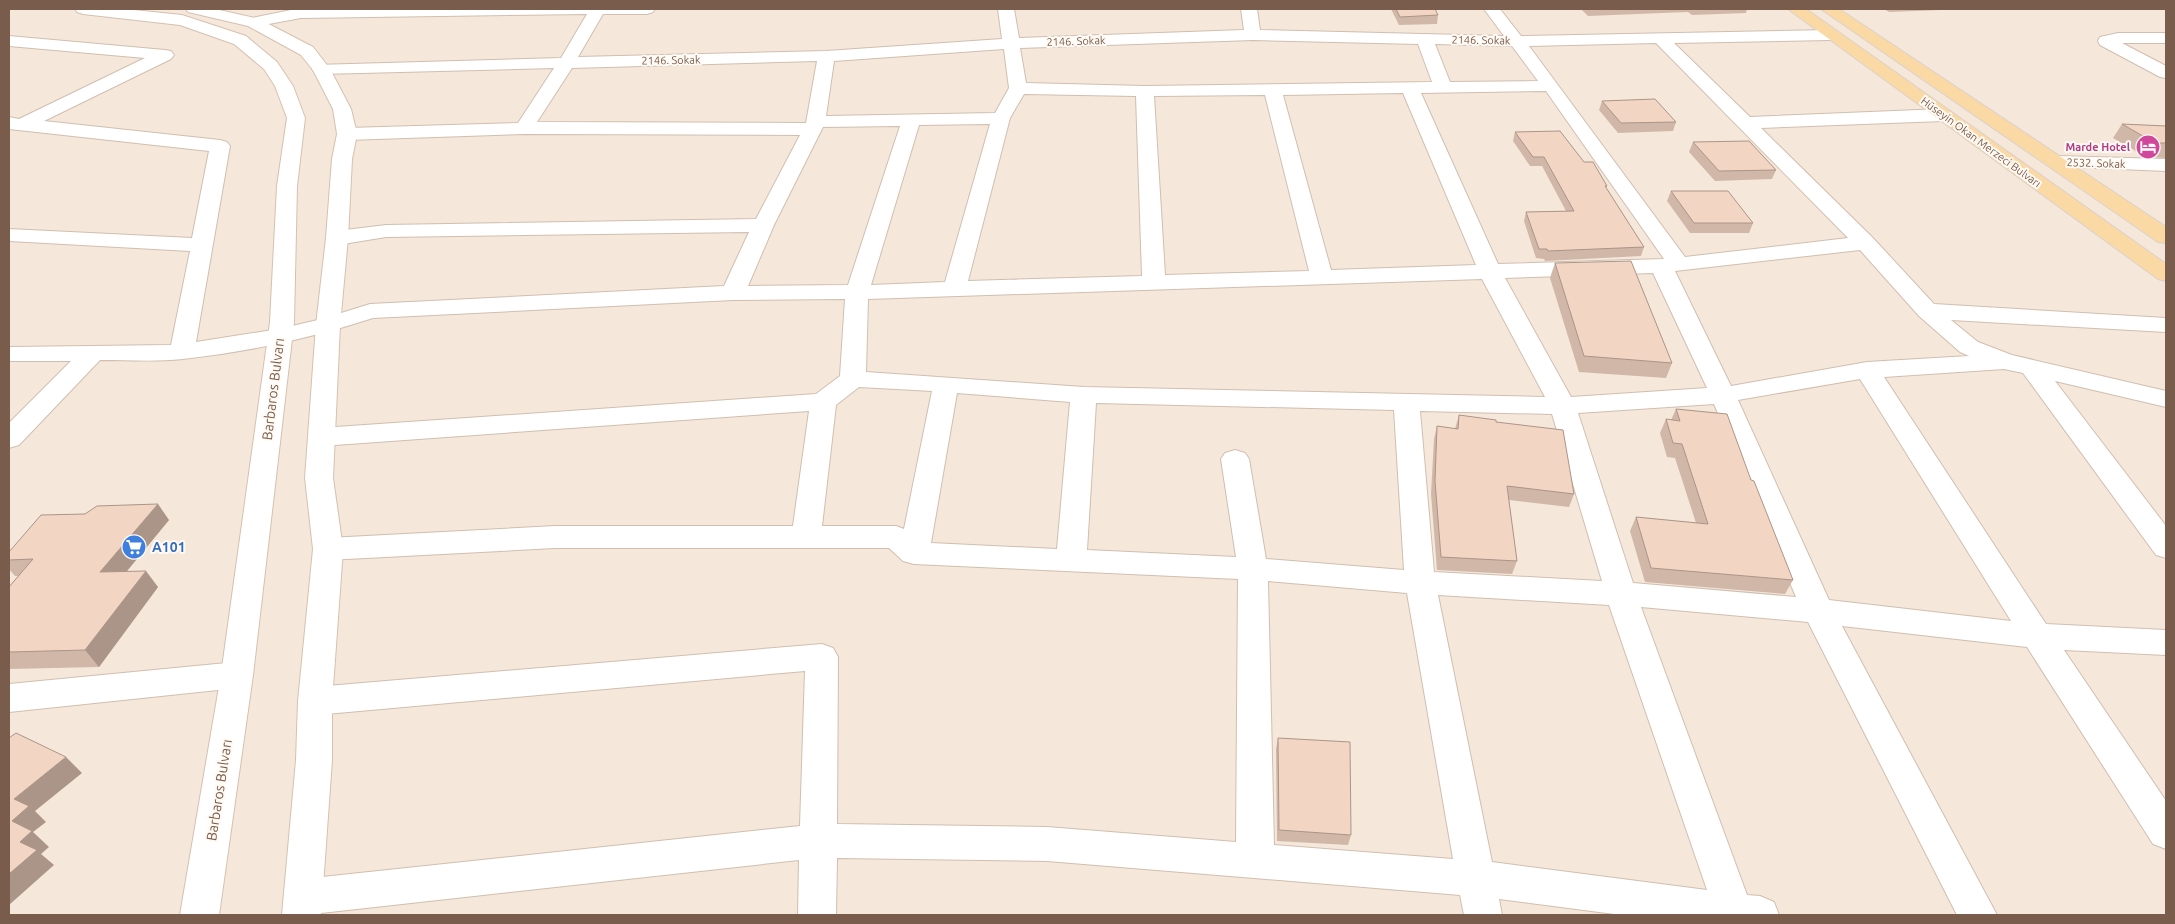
<svg xmlns="http://www.w3.org/2000/svg" width="2175" height="924" font-family="Ubuntu,sans-serif">
<rect width="100%" height="100%" fill="#fdf6ec"/>
<!-- residential -->
<rect fill="#f5e8da" x="9" y="9" width="2157" height="906"/>
<g fill="none" stroke-linecap="round" stroke-linejoin="round">
<defs>
<g id="street">
<path d="M296 9H655L653 12 647 14H603L578 57 826 51 1002 39 998 9H1014L1019 38 1244 30 1241 9H1257L1260 30 1504 36 1484 9H1500L1521 36 1831 30 1837 31 1839 35 1837 39 1831 40 1674 43 1750 117 1943 109 1950 111 1952 115 1950 119 1943 121 1761 128 1873 238 1934 304 2166 318V332L1951 320 1978 342 2012 355 2166 391V407L2055 381 2166 526V558L2156 555 2023 373 2004 369 1884 377 2046 624 2166 630V655L2064 650 2166 801V849L2153 844 2027 647 1842 626 1997 915H1957L1808 622 1641 607 1747 895 1760 896 1774 902 1779 915H1622L1499 899 1502 915H1464L1460 895 1047 861 837 858 836 915H798L799 860 303 915 289 910 284 897 289 884 303 879 800 826 805 671 315 715 303 711 298 701 303 691 315 687 822 644 833 648 838 657 837 824 1047 827 1236 842 1238 579 914 564 903 561 889 548H555L328 560 317 557 313 549 317 541 328 538 555 526H793L809 411 321 446 312 443 308 437 312 431 321 428 816 394 840 376 845 299 733 300 373 318C312 338 247 352 183 359 156 362 127 360 100 360L19 445 9 448V423L71 361H9V347L171 345 190 251 9 241V229L192 238 209 151 9 129V117L19 119 145 58 9 46V36L165 50 171 51 174 55 171 59 44 121 220 140 227 142 230 146 196 342 279 329 322 319 370 304 724 286 749 232 386 237 337 245 329 243 326 238 329 233 337 231 386 225 756 219 800 135 524 134 347 140 340 138 337 134 340 130 347 128 518 123 554 68 321 74 315 73 312 69 315 65 561 58 587 14 301 18 253 27 247 25 245 22 247 19ZM1253 40 1418 44 1432 82 1145 86 1026 83 1020 48ZM1656 43 1848 238 1685 257 1529 46ZM1435 44 1512 46 1538 81 1450 82ZM1004 49 1009 88 995 113 826 116 834 61ZM817 61 806 123 537 122 572 68ZM1546 91 1664 259 1498 264 1421 93ZM1403 93 1476 265 1331 270 1283 95ZM1024 94 1136 96 1142 276 968 281 1010 118ZM1265 95 1309 271 1165 275 1154 96ZM990 124 945 282 871 285 919 125ZM900 126 848 285 748 286 774 225 823 127ZM1860 250 1919 316 1960 352 1969 356 1867 362 1731 386 1675 271ZM1653 273 1707 388 1571 397 1505 278ZM1482 279 1545 397 1084 387 866 372 868 299ZM1860 379 2011 621 1829 600 1738 400ZM859 387 932 391 904 529 896 526H822L836 405ZM957 393 1070 402 1057 549 931 543ZM1096 403 1394 410 1404 570 1266 559 1249 459 1245 453 1235 450 1225 453 1221 459 1236 557 1087 550ZM1714 404 1796 597 1633 583 1578 413ZM1420 411 1552 414 1602 581 1434 572ZM1268 581 1407 593 1453 859 1274 845ZM1438 595 1609 605 1707 890 1492 862Z"/>
<polygon points="2118,33 2166,33 2166,43 2122,43 2166,66 2166,78 2160,77 2100,45 2098,41 2100,37"/>
<polygon points="2056,156 2166,159 2166,171 2049,166 2046,162 2049,158"/>
<polygon points="237,662 249,666 253,675 249,684 237,688 9,712 9,684"/>
</g>
<g id="secondary">
<polygon points="75,9 124,9 182,15 246,36 277,62 293,86 305,118 297,186 294,322 253,675 219,915 180,915 221,675 270,322 277,186 287,118 275,86 264,69 234,44 180,25 83,14 77,12"/>
<polygon points="186,9 215,9 259,19 313,47 330,69 351,109 357,134 352,159 348,238 340,325 333,478 343,549 332,701 332,760 321,915 282,915 296,760 298,701 313,549 305,478 316,325 326,238 332,159 337,134 333,109 313,70 301,55 248,26 188,12"/>
</g>
<g id="primary">
<polygon points="1788,9 1806,9 2166,264 2166,281 2158,279"/>
<polygon points="1821,9 1839,9 2166,227 2166,243 2158,242"/>
</g>
</defs>
<!-- street casing -->
<use href="#street" stroke="#d1beb0" stroke-width="2"/>
<!-- secondary casing -->
<use href="#secondary" stroke="#d6c0b0" stroke-width="2"/>
<!-- primary casing -->
<use href="#primary" stroke="#dad1cd" stroke-width="2"/>
<!-- street -->
<use href="#street" fill="#fff" fill-rule="evenodd"/>
<!-- secondary -->
<use href="#secondary" fill="#fff" fill-rule="evenodd"/>
<!-- primary -->
<use href="#primary" fill="#fbd9a5" fill-rule="evenodd"/>
</g>
<!-- wall -->
<g fill="#d1b7a8">
<polygon points="1391,9 1435,9 1438,15 1437,24 1399,25"/>
<polygon points="1581,9 1747,9 1746,13 1692,15 1688,12 1588,16"/>
<polygon points="1884,9 1942,9 1941,10 1889,12"/>
<polygon points="1602,101 1676,122 1673,131 1618,133 1599,110"/>
<polygon points="2122,124 2166,126 2166,158 2146,157 2113,138"/>
<polygon points="1515,132 1584,162 1607,186 1606,188 1644,247 1641,256 1545,261 1544,259 1536,258 1524,221 1526,212 1566,211 1542,166 1530,166 1513,141"/>
<polygon points="1693,142 1776,170 1772,179 1715,181 1689,152"/>
<polygon points="1671,191 1753,223 1749,233 1690,233 1667,201"/>
<polygon points="1555,263 1672,363 1666,378 1579,372 1550,278"/>
<polygon points="1676,409 1751,480 1793,580 1785,594 1645,582 1630,531 1636,517 1696,523 1675,458 1667,457 1660,433 1666,419 1671,420"/>
<polygon points="1459,415 1496,422 1574,494 1569,507 1509,500 1517,561 1512,574 1437,570 1431,494 1434,439 1437,426 1455,429"/>
<polygon points="169,520 127,571 158,587 99,667 9,669 9,587 18,576 15,576 9,569 9,552"/>
<polygon points="1278,738 1351,835 1348,845 1277,841 1276,749"/>
</g>
<!-- shaded-wall -->
<g fill="#aa9588">
<polygon points="158,504 169,520 113,588 100,572"/>
<polygon points="146,571 158,587 99,667 85,650"/>
<polygon points="66,757 82,773 35,811 46,822 33,832 49,847 41,854 54,865 9,905 9,874 20,842 12,821 14,799"/>
</g>
<!-- building -->
<g fill="#f3d5c3" stroke="#aa9588">
<polygon points="1396,9 1435,9 1438,15 1400,17"/>
<polygon points="1655,99 1676,122 1621,123 1602,101"/>
<polygon points="2122,124 2166,126 2166,143 2155,143"/>
<polygon points="1560,131 1584,162 1593,162 1607,186 1605,186 1644,247 1548,251 1547,249 1539,249 1526,212 1574,211 1544,157 1533,157 1515,132"/>
<polygon points="1749,141 1776,170 1719,171 1693,142"/>
<polygon points="1671,191 1728,191 1753,223 1694,223"/>
<polygon points="1631,261 1672,363 1584,356 1555,263"/>
<polygon points="1676,409 1727,414 1751,480 1754,481 1793,580 1651,568 1636,517 1708,524 1682,444 1673,443 1666,419 1680,421"/>
<polygon points="1459,415 1496,420 1496,422 1563,430 1574,494 1507,486 1517,561 1441,557 1435,481 1437,426 1458,429"/>
<polygon points="158,504 100,572 146,571 85,650 9,652 9,587 33,559 9,560 9,552 41,515 85,514 97,506"/>
<polygon points="16,733 66,757 14,799 29,806 12,821 32,831 20,842 37,850 9,874 9,738"/>
<polygon points="1278,738 1350,742 1351,835 1279,830"/>
</g>
<!-- icons -->
<defs>
<symbol id="hotel-disc" viewBox="-11 -11 22 22"><circle r="9.5" fill="#d1479c" stroke="#fffaf3"/><path d="M-6-4.5h1.5V1H6V5H4.5V3h-9V5H-6ZM-4 0a1.8 1.8 0 1 1 3.6 0ZM.5 0V-2.5h3Q6-2.5 6 0Z" fill="#fff"/></symbol>
<symbol id="supermarket-disc" viewBox="-11 -11 22 22"><circle r="9.5" fill="#3f7fe0" stroke="#fffaf3"/><path d="M-6-5.5h2.5l.6 2H6L4.5 2H-2.5L-4.4-4H-6ZM-1.5 3.2a1.3 1.3 0 1 0 .1 0ZM3 3.2a1.3 1.3 0 1 0 .1 0Z" fill="#fff"/></symbol>
</defs>
<g fill-rule="evenodd">
<use href="#hotel-disc" x="2134" y="133" width="28" height="28"/>
<use href="#supermarket-disc" x="120" y="533" width="28" height="28"/>
</g>
<g text-anchor="middle" dominant-baseline="central" stroke-width="4" stroke-linejoin="round" paint-order="stroke">
<!-- far-street labels -->
<g font-size="11" fill="#7a5c4d" stroke="#fffaf3">
<text transform="translate(1481 40) rotate(1)">2146. Sokak</text>
<text transform="translate(1076 41) rotate(-2)">2146. Sokak</text>
<text transform="translate(671 60) rotate(-1)">2146. Sokak</text>
<text transform="translate(1981 142) rotate(36)">Hüseyin Okan Merzeci Bulvarı</text>
<text transform="translate(2096 163) rotate(2)">2532. Sokak</text>
</g>
<!-- far-hotel labels -->
<g font-size="11" font-weight="bold" fill="#b23c85" stroke="#fffaf3" text-anchor="end">
<text x="2130" y="147">Marde Hotel</text>
</g>
<!-- street labels -->
<g font-size="14" fill="#7a5c4d" stroke="#fffaf3">
<text transform="translate(273 389) rotate(-83)">Barbaros Bulvarı</text>
<text transform="translate(219 790) rotate(-81)">Barbaros Bulvarı</text>
</g>
<!-- shop labels -->
<g font-size="14" font-weight="bold" fill="#366cbe" stroke="#fffaf3" text-anchor="start">
<text x="152" y="547">A101</text>
</g>
</g>
<!-- border -->
<rect width="2175" height="924" fill="none" stroke="#7a5c4d" stroke-width="20"/>
</svg>
